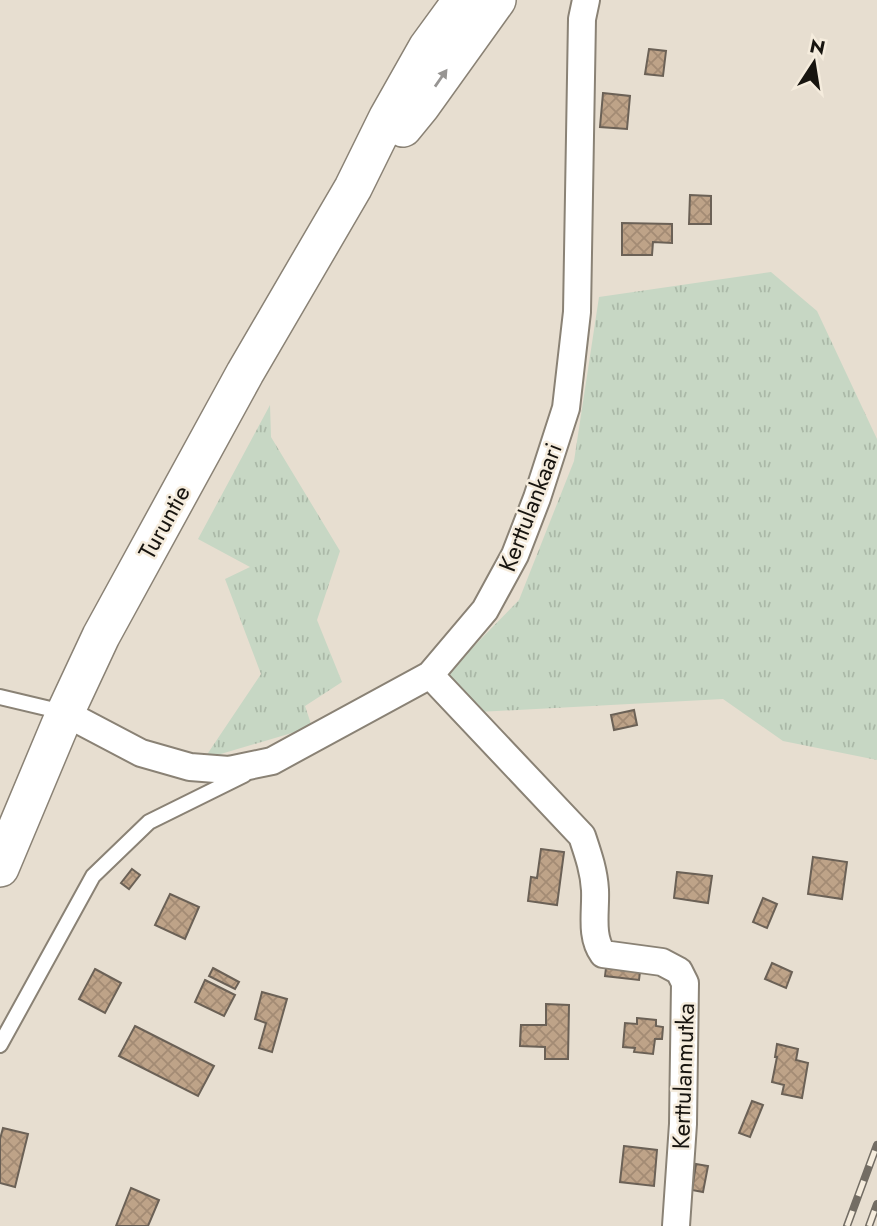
<svg xmlns="http://www.w3.org/2000/svg" width="877" height="1226" font-family="Jost,sans-serif">
<defs>
<pattern id="grass-tufts" width="24" height="20" patternUnits="userSpaceOnUse" patternTransform="scale(1.75)"><rect width="24" height="20" fill="#c7d7c4"/><path d="M3 7l-1-3M5 7V3M7 7l1-3M15 17l-1-3M17 17v-4M19 17l1-3" fill="none" stroke="#aab8a7"/></pattern>
<pattern id="building-cross-hatch" width="8" height="8" patternUnits="userSpaceOnUse" patternTransform="scale(1.75)"><rect width="8" height="8" fill="#bea388"/><path d="M0 0l8 8M0 8l8-8" fill="none" stroke="#a38b74"/></pattern>
</defs>
<rect width="100%" height="100%" fill="#e7ded0"/>
<!-- grass -->
<g fill="url(#grass-tufts)">
<polygon points="771,272 817,311 877,439 877,760 783,741 723,699 460,713 429,692 519,600 574,461 599,297"/>
<polygon points="270,405 271,437 340,551 317,620 342,682 305,706 312,727 204,759 261,674 225,579 250,567 198,539"/>
</g>
<!-- building -->
<g fill="url(#building-cross-hatch)" stroke="#6b6156" stroke-width="2">
<polygon points="649,49 666,51 663,76 645,74"/>
<polygon points="603,93 630,96 627,129 600,127"/>
<polygon points="690,195 711,196 711,224 689,224"/>
<polygon points="622,223 672,224 672,243 653,242 652,255 622,255"/>
<polygon points="634,710 637,725 614,730 611,715"/>
<polygon points="541,849 564,852 557,905 528,901 531,877 537,878"/>
<polygon points="813,857 847,862 842,899 808,894"/>
<polygon points="132,869 140,875 129,889 121,883"/>
<polygon points="677,872 712,876 708,903 674,898"/>
<polygon points="170,894 199,907 185,939 155,925"/>
<polygon points="763,898 777,904 767,928 753,922"/>
<polygon points="607,960 641,964 639,980 605,976"/>
<polygon points="772,963 792,972 786,988 765,979"/>
<polygon points="213,968 239,982 235,989 209,976"/>
<polygon points="95,969 121,983 105,1013 79,999"/>
<polygon points="205,980 235,995 224,1016 195,1002"/>
<polygon points="262,992 287,999 272,1052 259,1048 266,1023 255,1019"/>
<polygon points="546,1004 569,1005 568,1059 545,1059 545,1047 520,1046 521,1025 546,1025"/>
<polygon points="637,1018 656,1020 656,1026 663,1027 662,1039 655,1039 653,1054 634,1052 635,1048 623,1047 625,1023 637,1024"/>
<polygon points="135,1026 214,1066 198,1096 119,1056"/>
<polygon points="777,1044 798,1049 796,1060 808,1063 802,1098 782,1094 784,1085 772,1082 777,1057 775,1057"/>
<polygon points="752,1101 763,1105 750,1137 739,1133"/>
<polygon points="3,1128 28,1134 15,1187 0,1183 0,1139"/>
<polygon points="624,1146 657,1150 654,1186 620,1182"/>
<polygon points="696,1164 708,1166 703,1192 692,1190"/>
<polygon points="131,1188 159,1200 148,1226 116,1226"/>
</g>
<g fill="none" stroke-linecap="round" stroke-linejoin="round">
<defs>
<g id="lane">
<polyline points="0,697 63,712"/>
<polyline points="0,1045 93,876 149,822 244,775"/>
</g>
<g id="street">
<path d="M430 675 582 836C588 854 594 871 595 890 596 912 590 936 603 954L662 962 679 971 685 983 683 1124 676 1226"/>
<polyline points="65,713 141,753 190,767 229,770 272,761 430,675 485,610 515,555 537,498 566,408 577,312 582,19 586,0"/>
</g>
<g id="secondary">
<polyline points="403,128 421,106 497,0"/>
<polyline points="0,868 65,713 101,636 245,373 353,188 388,117 427,48 462,0"/>
</g>
</defs>
<!-- lane casing -->
<use href="#lane" stroke="#8a8275" stroke-width="18"/>
<!-- street casing -->
<use href="#street" stroke="#8a8275" stroke-width="30"/>
<!-- secondary casing -->
<use href="#secondary" stroke="#8a8275" stroke-width="40"/>
<!-- lane -->
<use href="#lane" stroke="#fff" stroke-width="14"/>
<!-- street -->
<use href="#street" stroke="#fff" stroke-width="26"/>
<!-- secondary -->
<use href="#secondary" stroke="#fff" stroke-width="37"/>
<defs>
<g id="rail">
<polyline points="847,1226 877,1145"/>
<polyline points="869,1226 877,1204"/>
</g>
</defs>
<!-- rail casing -->
<use href="#rail" stroke="#736d64" stroke-width="8"/>
<!-- rail -->
<use href="#rail" stroke="#f5ecdd" stroke-width="5" stroke-dasharray="16" stroke-linecap="butt"/>
</g>
<!-- one-way arrows -->
<defs><path id="oneway-solid" d="M-6-.8H1V-3.2L6.5 0L1 3.2V.8H-6Z" transform="scale(1.75)"/></defs>
<use fill="#979593" href="#oneway-solid" transform="translate(441 78) rotate(-55)"/>
<g text-anchor="middle" dominant-baseline="central" stroke-width="5" stroke-linejoin="round" paint-order="stroke">
<!-- street labels -->
<g font-size="24" fill="#17140f" stroke="#f5ecdd">
<text transform="translate(530 507) rotate(-69)">Kerttulankaari</text>
<text transform="translate(164 522) rotate(-61)">Turuntie</text>
<text transform="translate(683 1076) rotate(-88)">Kerttulanmutka</text>
</g>
</g>
<!-- north arrow -->
<g transform="translate(814 63) rotate(12)" stroke="#f5ecdd" stroke-width="5" paint-order="stroke">
<path d="M0-5L12 26L0 18L-12 26Z" fill="#17140f"/>
<text y="-10" font-size="19" font-weight="bold" text-anchor="middle" fill="#17140f">N</text>
</g>
</svg>
